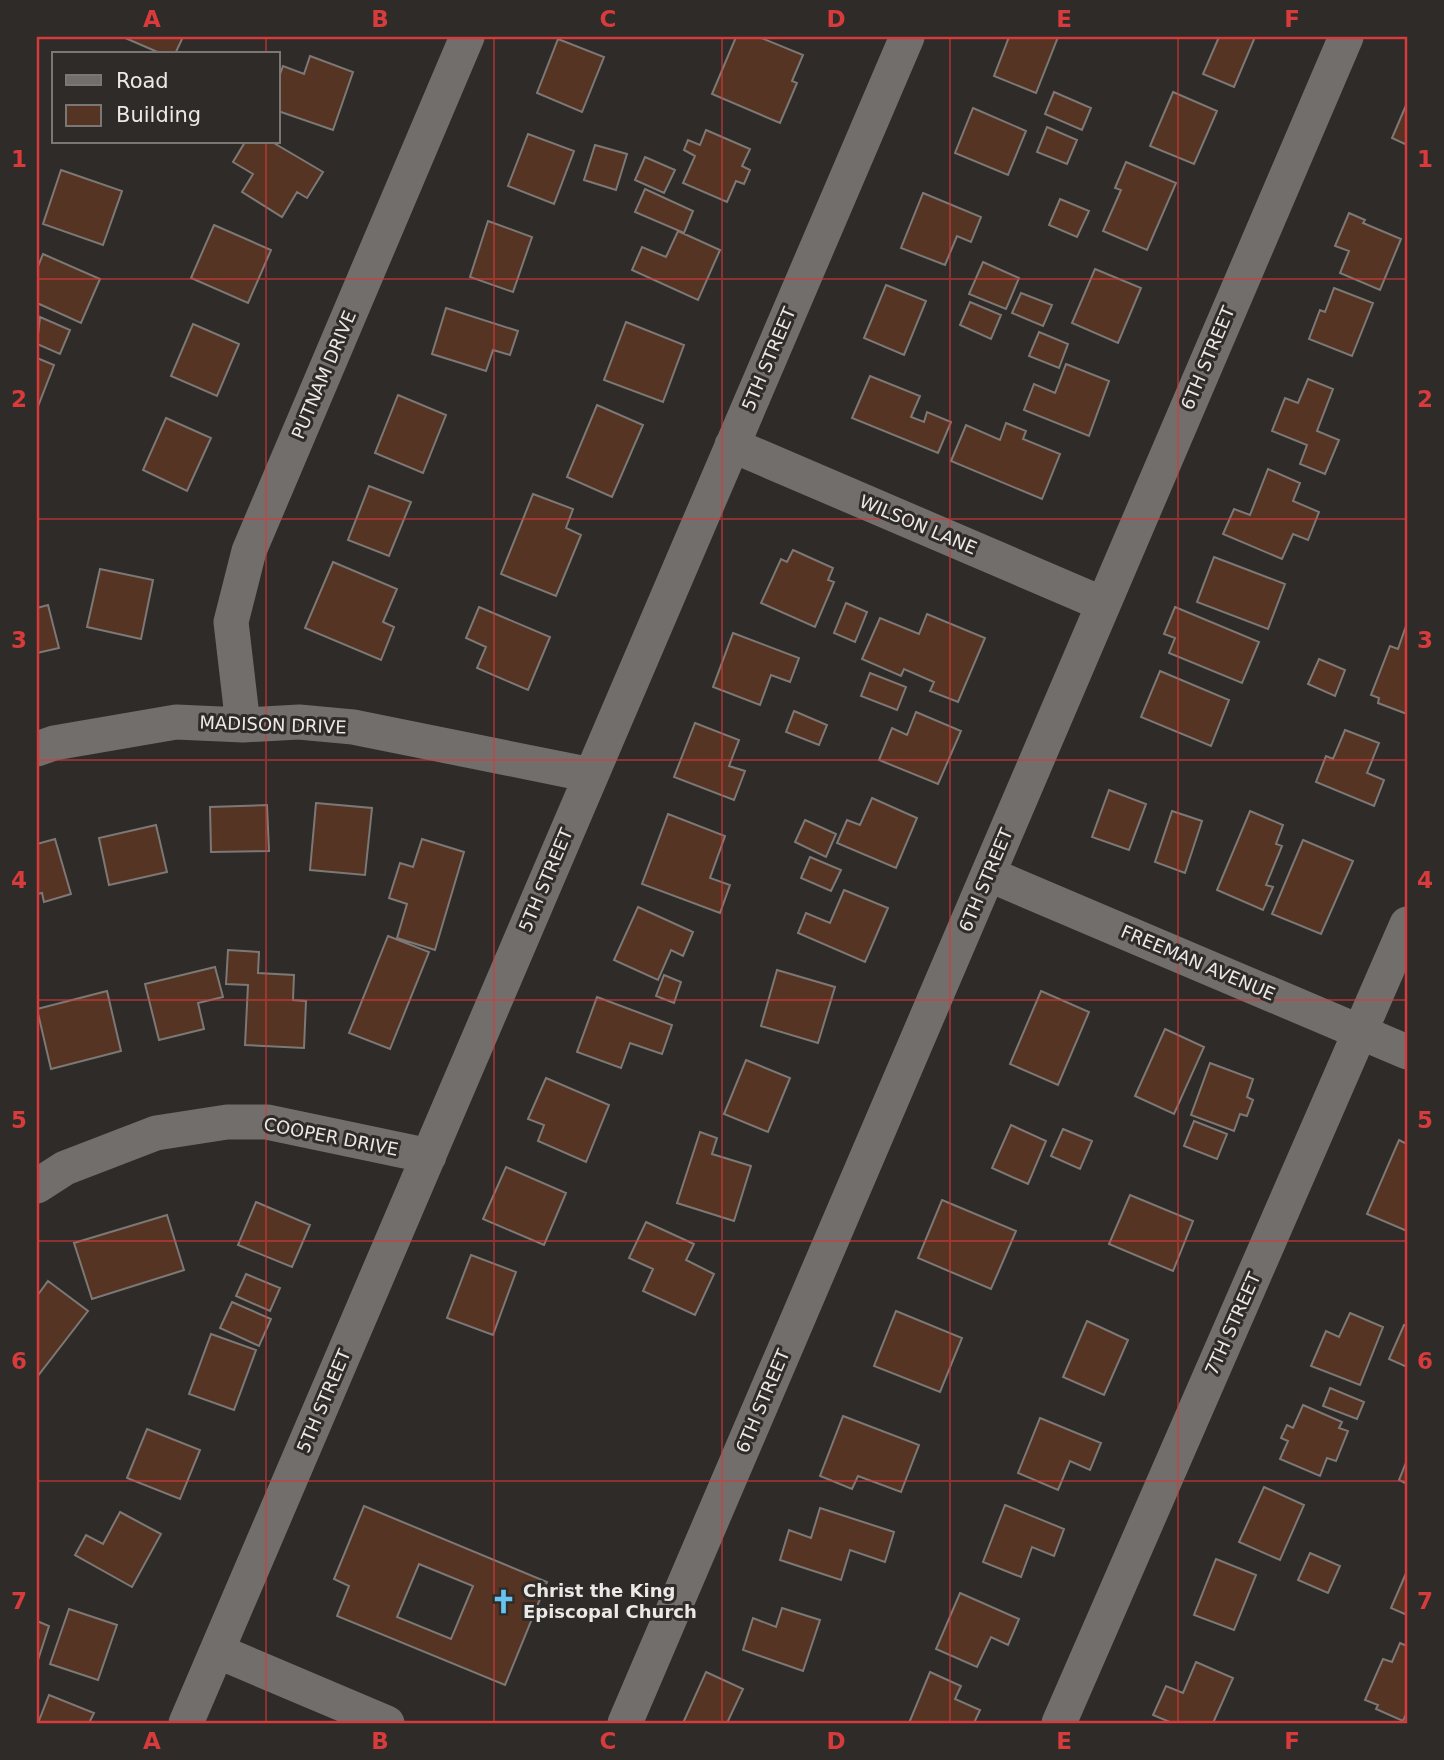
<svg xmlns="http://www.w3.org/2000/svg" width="1444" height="1760" font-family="'DejaVu Sans',sans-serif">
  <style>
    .building { fill: #553423; stroke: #7c7876; stroke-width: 2; fill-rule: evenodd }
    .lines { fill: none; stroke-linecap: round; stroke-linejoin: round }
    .street { stroke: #726e6c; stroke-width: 35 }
    .grid { fill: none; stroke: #d83b3b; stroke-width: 2; stroke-opacity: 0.55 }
    .labels { text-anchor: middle; stroke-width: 6; stroke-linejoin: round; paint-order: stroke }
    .street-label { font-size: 18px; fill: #ebe9e8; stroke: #2e2b29 }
    .poi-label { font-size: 18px; font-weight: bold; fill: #ebe9e8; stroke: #2e2b29; text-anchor: start }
    .neatline { fill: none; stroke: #d83b3b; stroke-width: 2.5 }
    .grid-label { font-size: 23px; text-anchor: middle; font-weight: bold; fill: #d83b3b }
  </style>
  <rect width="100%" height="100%" fill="#2e2b29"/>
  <path class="building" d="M123,37H183L175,54H162Z
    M736,37H759L803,55L792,81L797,83L780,123L712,94Z
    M1009,37H1058L1036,93L994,76Z
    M1219,37H1255L1234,87L1203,74Z
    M558,39L604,57L582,112L537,93Z
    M310,56L353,72L333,130L278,111V80L283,66L304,74Z
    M1054,92L1091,108L1082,130L1045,114Z
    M1173,92L1217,111L1194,164L1150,146Z
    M1407,103V145L1392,138Z
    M973,108L1026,131L1008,175L955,153Z
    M1047,127L1077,140L1067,164L1037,152Z
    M706,130L750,149L742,166L750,170L744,184L736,181L727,202L683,183L695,156L684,150L688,140L700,145Z
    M528,134L574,151L554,204L508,186Z
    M245,142H272L323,172L307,198L297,192L282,217L242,192L253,174L233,162Z
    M595,145L627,154L616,190L584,180Z
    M645,157L675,170L664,193L635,180Z
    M1126,162L1176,183L1147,250L1103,231L1121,190L1115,188Z
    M61,170L122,191L103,245L43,224Z
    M645,189L693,211L684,233L635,212Z
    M923,193L981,217L971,242L957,236L945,265L901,248Z
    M1060,199L1089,211L1077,237L1049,225Z
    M1349,213L1365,220L1363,223L1401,239L1380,290L1340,273L1349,251L1335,246Z
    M488,221L532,237L513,292L470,277Z
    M214,225L271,250L248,303L191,278Z
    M678,231L720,250L698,300L632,270L642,247L666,257Z
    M43,254L100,279L81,323L37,303V269Z
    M983,262L1019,278L1006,309L969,294Z
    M1095,269L1141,288L1118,343L1072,323Z
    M886,285L926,301L904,355L864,338Z
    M1334,288L1373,303L1352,356L1309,339L1320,310L1325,312Z
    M1021,293L1052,305L1043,326L1012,313Z
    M970,302L1001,315L991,339L960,325Z
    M446,308L518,331L510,355L493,350L486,371L432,354Z
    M40,317L70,330L60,354L37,344Z
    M626,322L684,345L663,402L604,380Z
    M193,324L239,344L217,396L171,376Z
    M1039,332L1068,344L1059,368L1029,356Z
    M37,358L54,365L37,409Z
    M1066,364L1109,381L1089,436L1024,410L1034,384L1055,393Z
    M870,376L920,396L911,417L924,422L927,412L951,422L938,453L852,418Z
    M1308,379L1333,389L1317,431L1339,440L1325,474L1300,464L1307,445L1272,431L1285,398L1298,403Z
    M398,395L446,415L423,473L375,453Z
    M597,405L643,425L612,497L567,477Z
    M166,418L211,438L187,491L143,470Z
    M1006,423L1026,431L1023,439L1060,454L1042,499L951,461L966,425L1000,440Z
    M1268,469L1300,483L1293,501L1319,512L1308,540L1293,534L1282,559L1223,534L1234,509L1250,515Z
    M369,486L411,502L389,556L348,540Z
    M533,494L573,509L566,528L581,535L556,596L501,574Z
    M793,550L833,568L828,580L834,582L815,627L761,603L781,559L787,562Z
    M1214,557L1285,584L1268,629L1197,602Z
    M333,562L397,589L383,622L394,627L381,660L305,628Z
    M100,569L153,580L141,639L87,627Z
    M846,603L867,612L855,642L834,633Z
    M48,605L59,648L37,653V608Z
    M479,607L550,637L528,690L477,668L486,647L466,638Z
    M1175,607L1259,642L1242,683L1169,653L1175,638L1164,634Z
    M927,614L985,638L958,702L930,691L934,682L904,669L901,676L862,659L880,618L919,634Z
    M1406,626H1407V714L1378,703L1379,698L1371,695L1390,646L1398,649Z
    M733,633L799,658L790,682L771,675L760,705L713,687Z
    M1319,659L1345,670L1335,696L1308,684Z
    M1160,671L1229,700L1211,746L1141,717Z
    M870,673L906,687L897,710L861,696Z
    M794,711L827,725L819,745L786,732Z
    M916,712L961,731L938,784L879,760L892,728L907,735Z
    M695,723L739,740L729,766L745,771L734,800L674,777Z
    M1345,730L1379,743L1367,773L1384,780L1374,806L1316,782L1326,756L1333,759Z
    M1109,790L1146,804L1129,850L1092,837Z
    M872,798L917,818L896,868L837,843L847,820L860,825Z
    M316,803L372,808L365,875L310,870Z
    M267,805L269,851L211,852L210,807Z
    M1172,811L1202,821L1185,873L1155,862Z
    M1250,811L1283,825L1276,844L1282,846L1266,885L1273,887L1263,910L1217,890Z
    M668,814L725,836L710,878L730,885L720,913L642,884Z
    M805,820L836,834L826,857L795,842Z
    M156,825L167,872L109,885L99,838Z
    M55,839L71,894L44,902L42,893L37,894V844Z
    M422,839L464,852L435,950L397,938L407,904L389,898L400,863L413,867Z
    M1303,840L1353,861L1321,934L1272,914Z
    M810,857L841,870L831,891L801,878Z
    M844,890L888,908L865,962L798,933L806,913L830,923Z
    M638,907L693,932L683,956L671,950L658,980L614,960Z
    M388,936L429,952L390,1049L349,1033Z
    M228,950L259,952L258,973L294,975L293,1000L306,1001L304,1048L245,1045L248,985L226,984Z
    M215,967L223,997L198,1003L204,1029L159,1040L145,984Z
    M777,970L835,987L818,1043L761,1026Z
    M664,975L681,982L674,1003L656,996Z
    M107,991L121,1051L51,1069L37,1009Z
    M1041,991L1089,1012L1058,1085L1010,1064Z
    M597,997L672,1025L662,1054L630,1043L621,1068L577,1052Z
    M1165,1029L1204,1047L1174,1114L1135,1096Z
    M746,1060L790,1078L768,1132L724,1114Z
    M1210,1063L1253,1079L1247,1097L1253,1100L1247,1116L1240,1114L1234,1131L1191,1115Z
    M546,1078L609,1105L586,1162L538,1141L544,1125L528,1119Z
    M1194,1121L1227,1134L1217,1159L1184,1146Z
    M1011,1125L1046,1141L1028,1184L992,1168Z
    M1063,1129L1092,1141L1080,1169L1051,1156Z
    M700,1132L717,1138L712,1154L751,1166L734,1221L677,1203Z
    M1399,1140L1407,1144V1231L1367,1214Z
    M506,1167L566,1193L544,1245L483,1219Z
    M1130,1195L1193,1221L1173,1271L1109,1244Z
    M942,1200L1016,1231L991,1289L918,1258Z
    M256,1202L310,1225L292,1267L238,1245Z
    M167,1215L184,1270L92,1299L74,1243Z
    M646,1222L694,1244L686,1260L714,1274L695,1315L643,1291L653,1269L629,1258Z
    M471,1255L516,1272L493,1335L447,1318Z
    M246,1274L280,1288L270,1311L236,1296Z
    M48,1281L88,1311L37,1377V1296Z
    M232,1302L271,1319L259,1346L220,1328Z
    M896,1311L962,1338L940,1392L874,1366Z
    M1350,1313L1383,1327L1360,1385L1311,1366L1326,1331L1339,1337Z
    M1087,1321L1128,1340L1104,1395L1063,1377Z
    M1404,1325L1407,1326V1367L1389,1359Z
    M211,1334L256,1350L234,1410L189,1394Z
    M1330,1388L1364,1402L1357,1419L1323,1406Z
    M1303,1405L1342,1422L1339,1428L1348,1431L1336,1461L1327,1458L1320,1476L1280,1459L1288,1441L1281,1438L1287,1425L1293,1428Z
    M843,1416L919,1445L901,1492L858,1476L852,1489L820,1476Z
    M1040,1418L1101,1443L1090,1470L1070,1461L1058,1490L1018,1473Z
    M147,1429L200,1450L180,1499L127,1478Z
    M1407,1460V1484L1399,1480Z
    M1264,1487L1304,1505L1280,1560L1239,1542Z
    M1005,1505L1064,1529L1054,1556L1032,1547L1021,1577L983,1562Z
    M364,1506L547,1582L505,1685L337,1616L349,1586L334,1579ZM419,1564L473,1586L451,1639L397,1617Z
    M820,1508L894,1532L885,1562L850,1550L841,1580L780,1560L789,1530L811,1538Z
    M120,1512L161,1534L132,1587L75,1555L86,1535L103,1544Z
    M1310,1553L1340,1566L1328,1593L1298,1580Z
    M1216,1559L1256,1575L1234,1630L1194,1615Z
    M1407,1571V1615L1391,1608Z
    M960,1593L1019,1619L1008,1645L991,1637L977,1667L936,1649Z
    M782,1608L820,1620L803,1671L743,1650L753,1618L776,1627Z
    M69,1609L117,1625L98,1680L50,1664Z
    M37,1621L49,1626L37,1663Z
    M1400,1643L1407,1646V1712L1403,1721L1376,1709L1378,1705L1365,1700L1383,1659L1392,1662Z
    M1196,1662L1233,1678L1213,1723H1172L1153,1715L1166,1686L1183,1693Z
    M706,1672L743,1689L727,1723H683Z
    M930,1672L961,1686L955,1699L980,1710L974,1723H909Z
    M49,1695L94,1713L89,1723H38Z"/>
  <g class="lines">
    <path class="street" d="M732,445L1103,604
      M243,725L231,622L249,551L467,37
      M37,749L54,743L176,722L243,725L299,722L353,727L591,775
      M988,874L1407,1052
      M37,1186L65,1168L156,1133L227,1122H267L429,1156
      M217,1651L387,1723
      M186,1723L907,37
      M625,1723L1346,37
      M1059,1723L1407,924"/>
  </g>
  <path class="grid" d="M266,37V54M494,37V1723M722,37V1723M950,37V1723M1178,37V1723M266,142V1723M37,279H1407M37,519H1407M37,760H1407M37,1000H1407M37,1241H1407M37,1481H1407"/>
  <defs>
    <symbol id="church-bare" viewBox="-9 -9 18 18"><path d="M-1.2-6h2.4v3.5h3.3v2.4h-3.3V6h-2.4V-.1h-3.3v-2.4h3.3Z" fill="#67c4f0" stroke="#2e2b29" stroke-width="2.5" paint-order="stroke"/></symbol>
  </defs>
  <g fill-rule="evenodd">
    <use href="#church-bare" x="486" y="1584" width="35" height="35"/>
  </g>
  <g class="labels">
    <g class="street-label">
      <text transform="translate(1208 358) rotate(-67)" y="6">6TH STREET</text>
      <text transform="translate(769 359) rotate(-67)" y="6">5TH STREET</text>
      <text transform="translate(324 375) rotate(-67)" y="6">PUTNAM DRIVE</text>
      <text transform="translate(918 525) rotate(23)" y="6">WILSON LANE</text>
      <text transform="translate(273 725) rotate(2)" y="6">MADISON DRIVE</text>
      <text transform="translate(546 880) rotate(-67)" y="6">5TH STREET</text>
      <text transform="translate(986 880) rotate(-67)" y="6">6TH STREET</text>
      <text transform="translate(1198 963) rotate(23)" y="6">FREEMAN AVENUE</text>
      <text transform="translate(331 1137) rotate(11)" y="6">COOPER DRIVE</text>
      <text transform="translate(1233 1324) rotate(-66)" y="6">7TH STREET</text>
      <text transform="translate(324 1401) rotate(-67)" y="6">5TH STREET</text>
      <text transform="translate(763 1401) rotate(-67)" y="6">6TH STREET</text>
    </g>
    <g class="poi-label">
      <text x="523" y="1597">Christ the King<tspan x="523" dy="21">Episcopal Church</tspan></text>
    </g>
  </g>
  <rect width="1444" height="1760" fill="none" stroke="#2e2b29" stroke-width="77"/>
  <rect x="52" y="52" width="228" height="91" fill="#2e2b29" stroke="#7a7775" stroke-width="2"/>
  <rect x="66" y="75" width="35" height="10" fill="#726e6c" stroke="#7a7775" stroke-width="2"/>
  <text x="116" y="88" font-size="21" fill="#ebe9e8">Road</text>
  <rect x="66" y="105" width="35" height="21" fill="#553423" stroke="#7a7775" stroke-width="2"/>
  <text x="116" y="122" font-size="21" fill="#ebe9e8">Building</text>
  <rect x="38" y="38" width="1368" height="1684" class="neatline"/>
  <g class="grid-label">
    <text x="152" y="27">A</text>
    <text x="380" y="27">B</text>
    <text x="608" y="27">C</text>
    <text x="836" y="27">D</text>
    <text x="1064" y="27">E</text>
    <text x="1292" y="27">F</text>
    <text x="19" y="167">1</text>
    <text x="1425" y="167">1</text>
    <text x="19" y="407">2</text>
    <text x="1425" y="407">2</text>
    <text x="19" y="648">3</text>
    <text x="1425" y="648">3</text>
    <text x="19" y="888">4</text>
    <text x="1425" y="888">4</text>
    <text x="19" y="1128">5</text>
    <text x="1425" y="1128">5</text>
    <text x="19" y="1369">6</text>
    <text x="1425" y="1369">6</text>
    <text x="19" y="1609">7</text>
    <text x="1425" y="1609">7</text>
    <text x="152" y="1749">A</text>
    <text x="380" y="1749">B</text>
    <text x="608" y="1749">C</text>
    <text x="836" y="1749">D</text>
    <text x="1064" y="1749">E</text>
    <text x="1292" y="1749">F</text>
  </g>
</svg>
